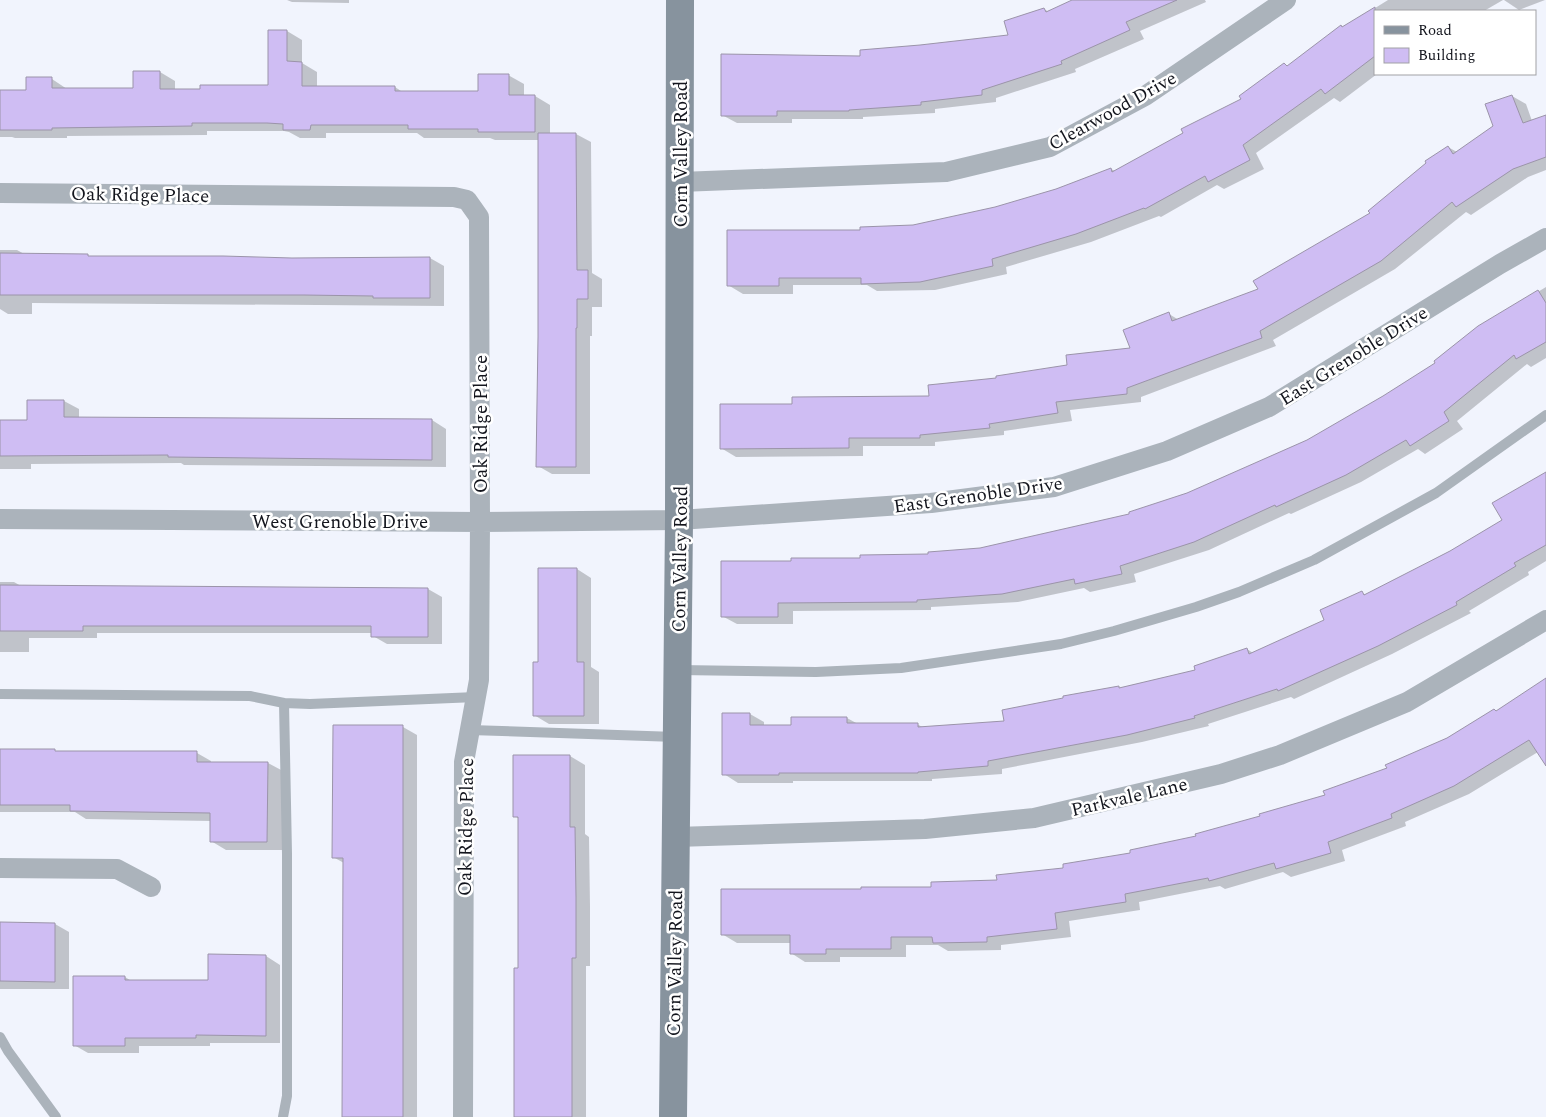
<svg xmlns="http://www.w3.org/2000/svg" width="1546" height="1117" font-family="Spectral,serif">
  <style>
    .shadow { fill: #0003 }
    .building { fill: #cfbdf3; stroke: #9b94a9 }
    .lines { fill: none; stroke-linecap: round; stroke-linejoin: round }
    .service { stroke: #abb3bb; stroke-width: 10 }
    .minor { stroke: #abb3bb; stroke-width: 20 }
    .secondary { stroke: #87939e; stroke-width: 28 }
    .labels { text-anchor: middle; stroke-width: 5; stroke-linejoin: round; paint-order: stroke }
    .street-label { font-size: 19px; fill: #13151d; stroke: #fff }
  </style>
  <rect width="100%" height="100%" fill="#f1f4fd"/>
  <path class="shadow" d="M287,0H349V3L292,2Z
    M1075,0H1205L1206,2L1140,31L1144,39L1075,69L1076,72L996,98V102L935,109V113L863,117V119H792V123H737L722,115L862,58L920,47L1010,36L1044,9L1049,12Z
    M1388,0H1503L1484,11H1375V74H1377L1340,102L1334,98L1256,153L1264,169L1224,189L1217,185L1161,217L1159,216L1091,242L1006,267L1007,274L935,290L877,291L867,285H793V294H743L728,285L861,231L913,226L996,208L1057,190L1111,169L1115,171L1243,100L1341,26L1343,28Z
    M1504,0H1545L1519,10Z
    M287,31L302,40V63L317,72V87H395L404,93H479L508,75L524,84V96H535L550,105V134H576L591,142L592,273L602,279V307H592V336H590V474H552L538,466L540,140H495L490,138H424L417,133H326V138H300L289,132L284,131H207V135L67,136V138H15L12,137H0V91H28L52,79L67,89H135L160,72L175,81V90L269,86Z
    M1512,96L1526,104L1532,121L1546,116V170L1528,177L1471,215L1466,212L1395,269L1273,340L1276,346L1141,397V402L1070,410L1072,421L1004,431V435L935,442V446H863V456L736,457L721,448L794,405L931,397L998,379L1068,366L1132,349L1169,314L1179,320L1260,289L1372,214L1448,147L1457,152L1494,126Z
    M0,250H17L26,255H87L91,257L292,259L430,258L444,266V306L32,303V314H8L0,309Z
    M1546,287V358L1531,367L1527,364L1457,421L1463,429L1425,454L1418,449L1361,482L1291,514L1289,513L1209,550L1134,574L1136,582L1090,592L1084,588L1018,602L931,607V610L793,611V624H737L722,616L793,562L930,555L981,549L1131,515L1187,494L1308,442L1384,397L1437,363L1479,327Z
    M64,401L79,409V419L432,420L446,429V467L184,465L181,463L31,464V469H0V421H28Z
    M1546,473V561L1528,572L1529,575L1469,611L1471,613L1392,654L1294,699L1291,697L1208,724L1209,726L1142,742L1002,769V774L932,779V781H793V783H738L724,774L750,714L764,722V726H793L847,718L858,724H917L924,728L1005,722L1118,687L1120,688L1197,670L1247,649L1253,653L1326,621L1362,593L1366,595L1451,552L1504,520Z
    M577,569L591,578V667L599,672V724H549L534,715L539,663Z
    M0,582H14L21,586L428,589L442,597V644H387L373,636V633H97V638H29V652H0Z
    M1546,680V757L1538,752L1469,794L1405,822L1406,826L1342,850L1345,861L1291,877L1283,872L1225,889L1220,886L1139,902L1140,910L1069,921L1071,937L1001,945V950L948,951L938,945H906V957H840V962H805L791,953V943H737L722,934L863,890L932,888L998,882L1065,869L1197,837L1327,796L1388,769L1497,712Z
    M403,727L417,735V1117H344V863L333,857Z
    M0,751H55L58,753H197L211,761V763H268L283,771L282,850H226L211,841V821L86,819L75,812H0Z
    M515,756H570L585,765V834L589,837L590,906V966H586V1117H516L519,970V819L515,816Z
    M0,924H55L69,932V989H0V1010Z
    M266,956L280,965V1043H210V1046H139V1053H88L74,1045L125,977L133,982H209Z"/>
  <path class="building" d="M1072,0H1177L1126,22L1130,30L1061,61L1062,64L982,90V95L921,102V105L849,110V111H777V116H721V54L860,56V50L920,45L1008,35L1004,21L1044,8L1046,12Z
    M1375,7V56L1325,94L1321,89L1243,145L1250,160L1208,182L1205,176L1145,209L1144,208L1076,234L992,259L993,266L920,282L861,284V278H779V286H727V230H860V227L913,225L995,207L1056,189L1111,168L1112,172L1183,133L1181,129L1241,99L1239,96L1284,63L1287,66L1341,25L1342,27Z
    M268,30H287V61L302,62V86H395V91H478V74H509V95H535V132H478V129H408V125H311L310,130H283V124L267,123H192V126L52,128V130H0V90H26V77H52V88H133V71H160V89H200V85H268Z
    M1512,95L1523,123L1546,115V157L1513,169L1456,207L1452,202L1381,261L1260,331L1262,338L1127,388V394L1056,402L1058,413L989,424L990,428L920,435V438H849V448L720,449V404H792V397L929,396L928,385L996,378V376L1067,365L1066,355L1130,348L1123,330L1169,312L1172,321L1258,289L1253,281L1370,213L1368,211L1426,163L1425,161L1448,146L1453,154L1493,126L1485,104Z
    M538,133H576L577,270H588V299H577V328H576V467H536L538,337Z
    M0,253L88,254V256H223L292,258L430,257V298H373V296L304,295H0Z
    M1538,290L1546,303V342L1516,359L1514,355L1444,412L1449,421L1410,446L1406,440L1346,475L1276,507L1275,505L1194,542L1120,566L1122,574L1075,584L1074,579L1002,594L917,600V602L778,603V617H721V561H791V558H860V555L928,554V552L980,548L1129,514V512L1187,493L1307,440L1383,396L1435,363L1434,361L1478,326Z
    M27,400H64V417L432,419V460L168,457V455L0,456V420H27Z
    M1546,472V545L1514,563L1516,566L1456,602L1457,605L1378,646L1278,691L1277,689L1194,716L1195,718L1127,735L988,761V766L918,772V773H779V775H722V713H750V725H791V717H847V723H918V727L1004,721L1002,710L1063,698V696L1119,686V688L1195,670L1194,666L1247,648L1249,654L1324,620L1320,610L1362,591L1364,595L1450,551L1502,520L1492,503Z
    M538,568H577V662H584V716H533V662H538Z
    M0,585L428,588V637H371V626H83V631H0Z
    M1546,678V766L1529,740L1454,786L1391,814L1392,818L1328,842L1331,853L1276,869L1274,863L1209,881L1208,878L1125,894L1126,902L1055,913L1057,929L987,937V942L933,943L932,937H891V949H826V954H790V935H721V889H861V887H931V882L997,880L996,875L1063,868V864L1130,853V850L1196,836L1195,834L1260,816L1259,814L1325,795L1323,791L1387,768L1385,765L1447,738L1494,709L1496,711Z
    M333,725H403V1117H342L343,858H332Z
    M0,749H55V751H197V762H268L267,842H210V813L70,811V805H0Z
    M513,755H570V827H575L576,897V958H572V1117H514V968H518V817H513Z
    M0,922L55,923V982L0,981Z
    M208,954L266,955V1036L196,1035V1038H125V1046H73V976H125V980H208Z"/>
  <g class="lines">
    <path class="service" d="M679,670L816,672L901,668L1061,644L1114,631L1196,607L1239,592L1314,560L1436,493L1546,415
      M0,694L250,696L284,703
      M470,730L676,737
      M0,1037L8,1051L56,1117
      M283,1117L287,1096V854L284,703L310,704L476,697"/>
    <path class="minor" d="M680,182L946,172L1050,147L1145,96L1286,0
      M0,193L454,197L467,200L479,217L480,522L479,680L464,762L463,1117
      M0,519L480,522L679,520L931,503L1054,487L1167,451L1269,407L1500,264L1546,238
      M676,837L925,829L1034,818L1221,774L1280,755L1407,702L1546,620
      M0,868L117,869L151,887"/>
    <path class="secondary" d="M673,1117L679,520L680,0"/>
  </g>
  <g class="labels">
    <g class="street-label">
      <text transform="translate(1112 110) rotate(-29)" y="7">Clearwood Drive</text>
      <text transform="translate(680 154) rotate(-90)" y="7">Corn Valley Road</text>
      <text transform="translate(140 194) rotate(1)" y="7">Oak Ridge Place</text>
      <text transform="translate(1353 355) rotate(-32)" y="7">East Grenoble Drive</text>
      <text transform="translate(480 424) rotate(-90)" y="7">Oak Ridge Place</text>
      <text transform="translate(978 494) rotate(-8)" y="7">East Grenoble Drive</text>
      <text x="340" y="528">West Grenoble Drive</text>
      <text transform="translate(679 559) rotate(-89)" y="7">Corn Valley Road</text>
      <text transform="translate(1129 796) rotate(-13)" y="7">Parkvale Lane</text>
      <text transform="translate(465 827) rotate(-89)" y="7">Oak Ridge Place</text>
      <text transform="translate(674 963) rotate(-89)" y="7">Corn Valley Road</text>
    </g>
  </g>
  <rect x="1374" y="10" width="162" height="65" fill="#ffffff" stroke="#a1a1a5"/>
  <rect x="1384" y="26" width="25" height="8" fill="#87939e" stroke="#a1a1a5"/>
  <text x="1418" y="35" font-size="15" fill="#13151d">Road</text>
  <rect x="1384" y="48" width="25" height="15" fill="#cfbdf3" stroke="#a1a1a5"/>
  <text x="1418" y="60" font-size="15" fill="#13151d">Building</text>
</svg>
